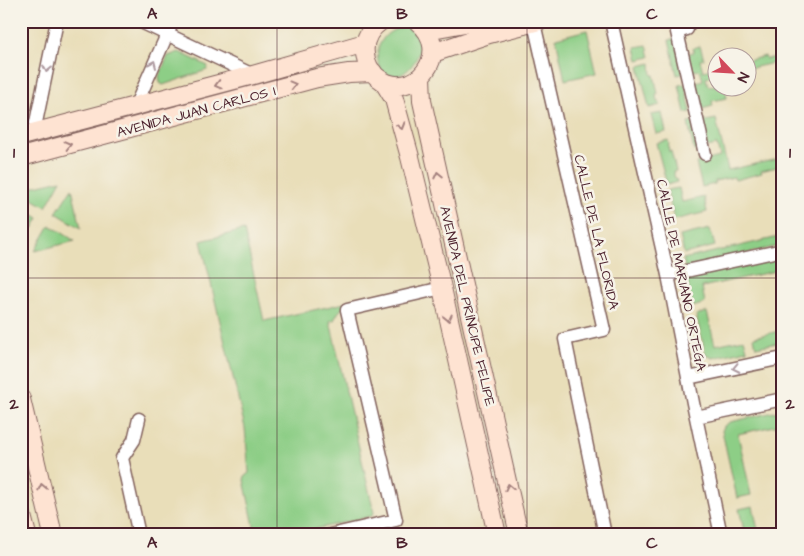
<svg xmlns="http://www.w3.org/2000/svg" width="804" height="556" font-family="'Architects Daughter',sans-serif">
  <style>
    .green { fill: #8dce86; stroke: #6c7658 }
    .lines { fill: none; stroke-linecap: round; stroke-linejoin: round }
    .street-casing { stroke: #82625d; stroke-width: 15 }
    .secondary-casing { stroke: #82625d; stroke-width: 20 }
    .street { stroke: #fff; stroke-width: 12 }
    .secondary { stroke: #fee3d2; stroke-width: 18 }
    .oneway { stroke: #ae9aa0 }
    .oneway2 { stroke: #a4817e }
    .grid { fill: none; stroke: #4a1f2b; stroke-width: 1; stroke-opacity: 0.55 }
    .labels { text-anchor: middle; stroke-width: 5; stroke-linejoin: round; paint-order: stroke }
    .street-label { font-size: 14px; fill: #4a1f2b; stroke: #f7f3e8 }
    .neatline { fill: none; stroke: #4a1f2b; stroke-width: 2 }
    .grid-label { font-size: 16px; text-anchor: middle; font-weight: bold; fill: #4a1f2b }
  </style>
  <rect width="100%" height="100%" fill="#f7f3e8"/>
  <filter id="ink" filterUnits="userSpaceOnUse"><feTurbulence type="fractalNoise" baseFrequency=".02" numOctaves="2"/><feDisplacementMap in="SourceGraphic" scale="10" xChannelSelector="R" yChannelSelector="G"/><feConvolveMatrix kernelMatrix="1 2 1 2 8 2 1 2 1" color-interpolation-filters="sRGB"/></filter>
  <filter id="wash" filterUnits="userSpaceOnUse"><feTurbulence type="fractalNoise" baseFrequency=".0096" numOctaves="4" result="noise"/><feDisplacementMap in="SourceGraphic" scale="20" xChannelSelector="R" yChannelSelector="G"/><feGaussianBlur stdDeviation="1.12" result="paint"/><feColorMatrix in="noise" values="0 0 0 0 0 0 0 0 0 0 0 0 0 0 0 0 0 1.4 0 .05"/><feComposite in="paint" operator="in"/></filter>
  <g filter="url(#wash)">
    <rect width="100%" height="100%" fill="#e9deb9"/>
    <path class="green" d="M403,27C406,27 409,27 411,28C434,36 411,83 389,75C376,71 375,52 381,42C386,33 394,29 403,27Z
      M587,30L597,73L565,80L556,38Z
      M675,39L683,74L677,75L669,40Z
      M647,45L650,57L638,60L635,47Z
      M700,46L704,59L700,60L703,71L716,68V75L706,78L708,86L716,85V88H725L727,98L712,101L713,106L698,110L692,83L703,80L700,70L689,72L685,55L694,52L693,48Z
      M179,52L208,66L207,70L163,85L160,83L159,76L168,56Z
      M765,56L766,59L783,56V61L747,69V61Z
      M651,63L652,75H654L658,94L656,95L657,102H659L660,105L649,108L639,66Z
      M685,84L691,112L685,113L679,85Z
      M662,113L666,132L656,134L651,115Z
      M716,119L728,170L783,158V169H782L781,166L761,171L762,173L735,180L734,177L715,181V184L702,187L696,163L720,157L717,145L707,147L701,122Z
      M693,122L700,151H694L688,123Z
      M668,140L669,145L668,146L669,152L671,151L676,171L673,172L675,178H676L677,182L667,185L656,143Z
      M61,180L46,207L26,195L28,194L27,188Z
      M72,188L81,228L56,213Z
      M679,188L682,202L704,197L707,212L674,220L667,190Z
      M21,207L39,218L25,242L21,225Z
      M50,225L75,241L35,251Z
      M710,229L715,246L684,254L680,236Z
      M244,230L264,321L345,303V305L338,313L334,320L330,321L374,513L372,516L290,535H256L244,480L245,476L249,473L245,428L201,241Z
      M783,236V245L685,268L683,259Z
      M783,254V266L779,267L780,270L702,287L705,303L693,307L686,276Z
      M707,312L715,345L744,339L747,350L713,358L706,355L696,315Z
      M783,330V342L756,347L754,337Z
      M783,410V424L738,434L751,495L737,498L722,431L724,426L730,422Z
      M753,506L759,535H745L739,509Z"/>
  </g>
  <g filter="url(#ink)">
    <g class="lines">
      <defs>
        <path id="street" d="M139,21L253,75
          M611,21L668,275L693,403L721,535
          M685,21L687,29L677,32L705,154
          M534,23L604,330L565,339L605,535
          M135,107L173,21
          M34,132L57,21
          M668,275L783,250
          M688,378L783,358
          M696,417L783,399
          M139,419L134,440L122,458L139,535
          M330,535L396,520L347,310L442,288"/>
        <path id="secondary" d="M381,21C370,29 363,40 365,54C366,63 370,71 377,77C413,106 456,51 417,21
          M427,30L476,21
          M433,53L489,34L539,21
          M421,76L422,101L519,535
          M383,81L394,99L410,157L442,288L497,535
          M21,136L253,75L365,43
          M21,157L317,78L349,73L373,72
          M21,399L53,535
          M21,512L27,535"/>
      </defs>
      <use href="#street" class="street-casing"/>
      <use href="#secondary" class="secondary-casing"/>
      <use href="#street" class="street"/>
      <use href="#secondary" class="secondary"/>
    </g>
    <defs><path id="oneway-chevron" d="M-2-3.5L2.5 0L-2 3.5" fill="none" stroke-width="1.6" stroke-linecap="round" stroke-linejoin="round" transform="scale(1.25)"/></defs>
    <g class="oneway">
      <use href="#oneway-chevron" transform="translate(153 64) rotate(-66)"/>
      <use href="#oneway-chevron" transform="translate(47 69) rotate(102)"/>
      <use href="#oneway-chevron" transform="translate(736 368) rotate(168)"/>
    </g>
    <g class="oneway2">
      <use href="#oneway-chevron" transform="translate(218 85) rotate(165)"/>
      <use href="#oneway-chevron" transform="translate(293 85) rotate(-15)"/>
      <use href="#oneway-chevron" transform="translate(401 126) rotate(74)"/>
      <use href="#oneway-chevron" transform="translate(68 145) rotate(-14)"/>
      <use href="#oneway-chevron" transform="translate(438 175) rotate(-103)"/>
      <use href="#oneway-chevron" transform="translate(448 318) rotate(77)"/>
      <use href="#oneway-chevron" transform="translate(42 487) rotate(-103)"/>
      <use href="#oneway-chevron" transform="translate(509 487) rotate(-103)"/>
    </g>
  </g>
  <path class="grid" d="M277,21V535M527,21V535M21,278H783"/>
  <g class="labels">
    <g class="street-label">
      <text transform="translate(196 111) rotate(-15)" y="5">AVENIDA JUAN CARLOS I</text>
      <text transform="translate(597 232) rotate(77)" y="5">CALLE DE LA FLORIDA</text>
      <text transform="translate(682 275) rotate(78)" y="5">CALLE DE MARIANO ORTEGA</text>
      <text transform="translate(468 306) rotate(77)" y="5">AVENIDA DEL PRÍNCIPE FELIPE</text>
    </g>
  </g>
  <rect width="804" height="556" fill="none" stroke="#f7f3e8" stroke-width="55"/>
  <g transform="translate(732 72) rotate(115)"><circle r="24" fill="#f7f3e8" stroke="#b29e9c"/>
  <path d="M0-4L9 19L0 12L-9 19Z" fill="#d1495b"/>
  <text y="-8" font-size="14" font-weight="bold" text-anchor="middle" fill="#4a1f2b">N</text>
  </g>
  <rect x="28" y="28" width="748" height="500" class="neatline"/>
  <g class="grid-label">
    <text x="152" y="19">A</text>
    <text x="402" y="19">B</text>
    <text x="652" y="19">C</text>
    <text x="14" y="158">1</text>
    <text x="790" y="158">1</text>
    <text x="14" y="409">2</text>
    <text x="790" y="409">2</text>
    <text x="152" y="548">A</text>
    <text x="402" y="548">B</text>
    <text x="652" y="548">C</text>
  </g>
</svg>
